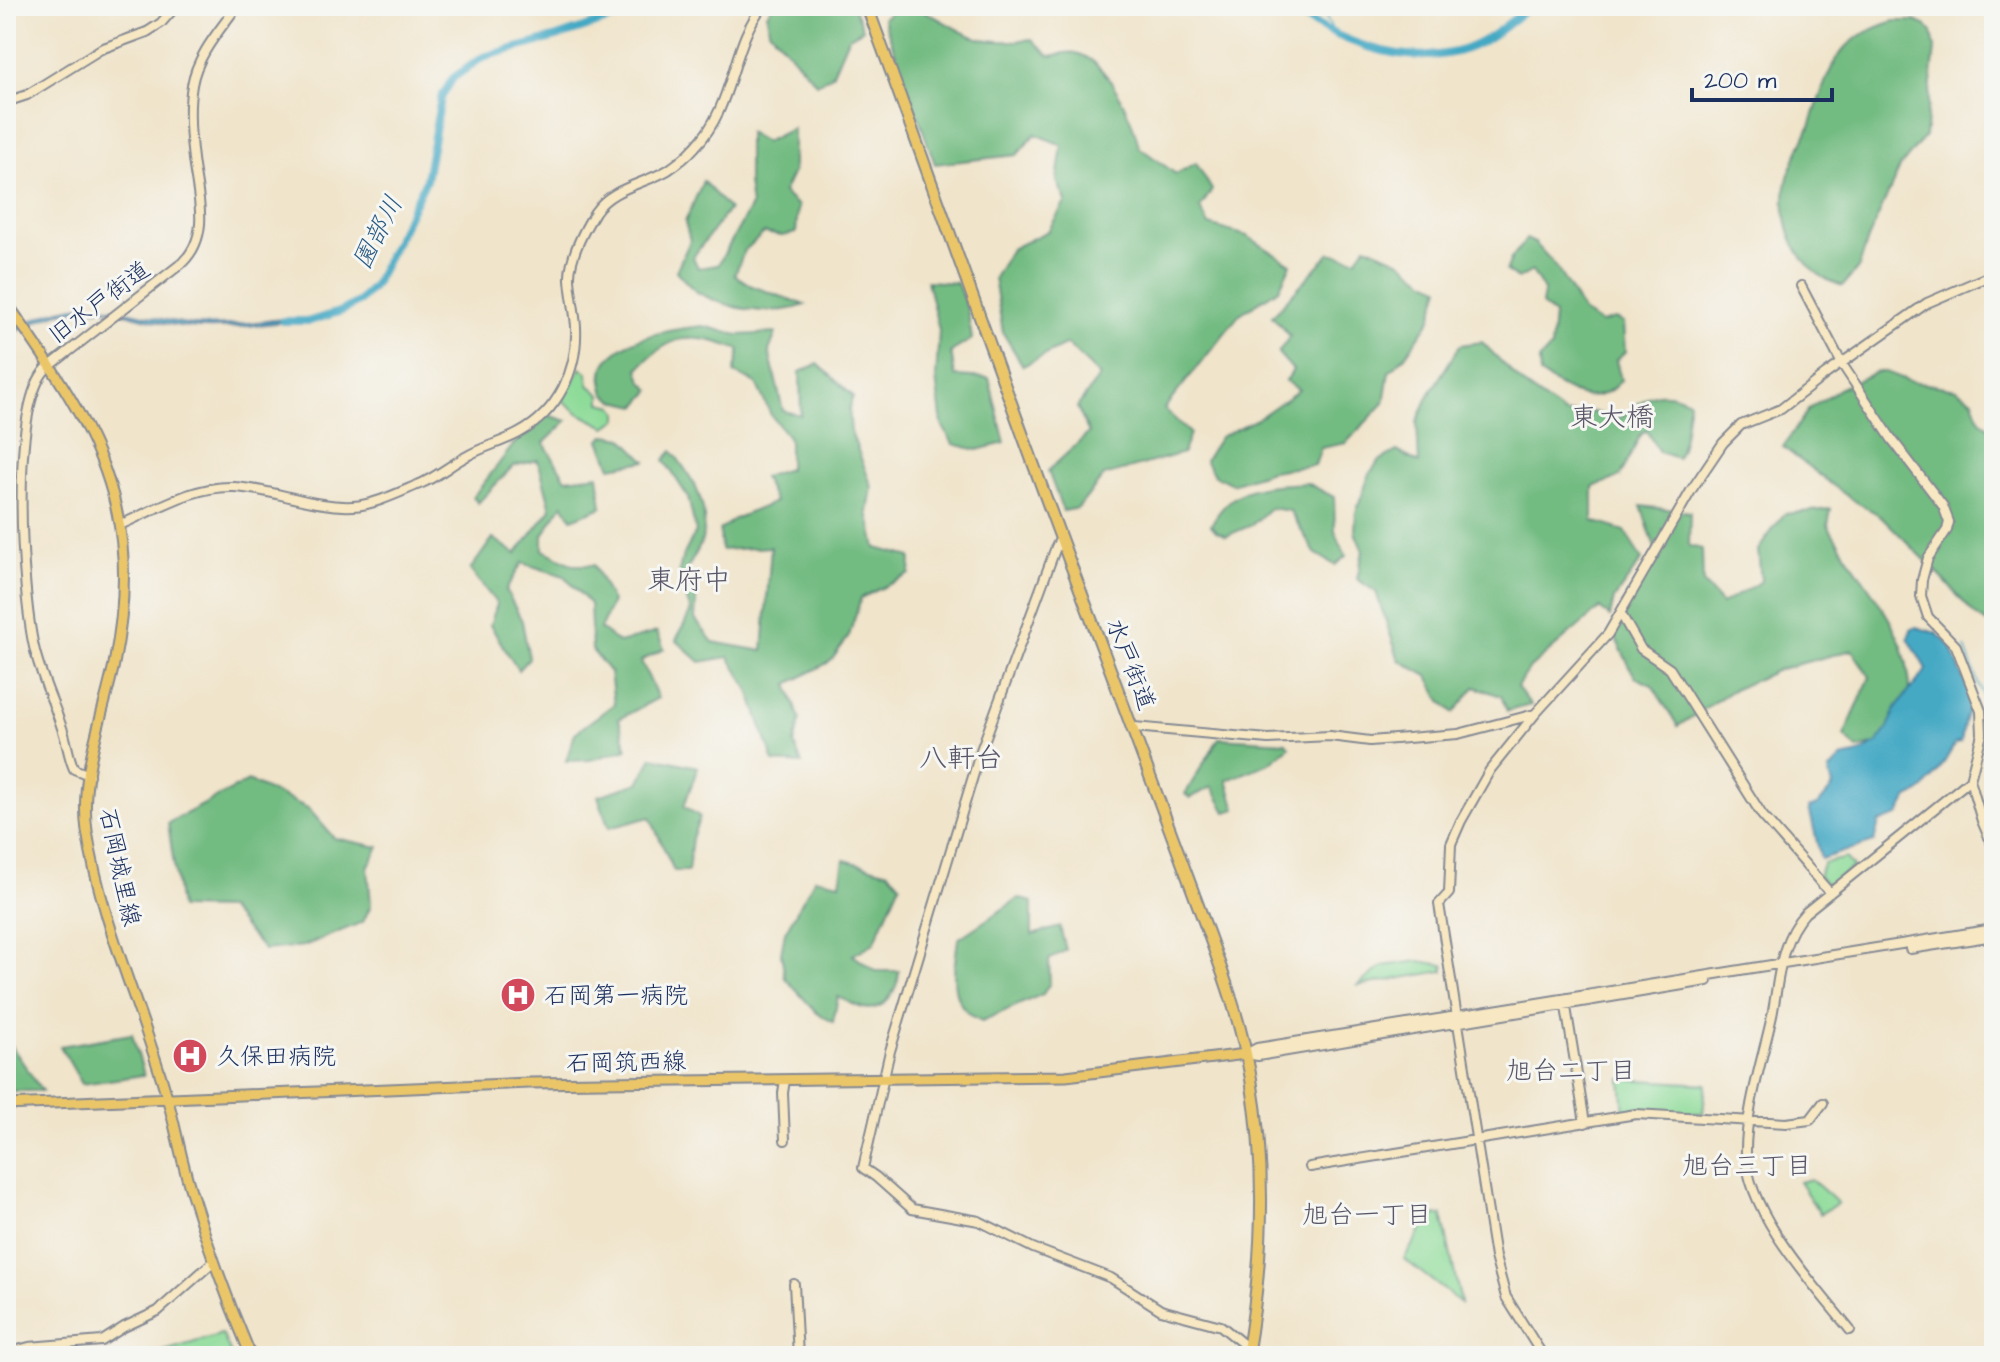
<svg xmlns="http://www.w3.org/2000/svg" width="2000" height="1362" font-family="'Architects Daughter','Klee One',sans-serif">
  <style>
    .green { fill: #8edb99; stroke: #54857c; stroke-width: 2 }
    .forest { fill: #72bb81; stroke: #467570; stroke-width: 2 }
    .water { fill: #45a9c4; stroke: #306c91; stroke-width: 2 }
    .lines { fill: none; stroke-linecap: round; stroke-linejoin: round }
    .stream { stroke: #45a9c4; stroke-width: 2 }
    .river { stroke: #45a9c4; stroke-width: 8 }
    .secondary-casing { stroke: #868a94; stroke-width: 12 }
    .primary-casing { stroke: #868a94; stroke-width: 13 }
    .highway-casing { stroke: #868a94; stroke-width: 14 }
    .secondary { stroke: #f7e8c3; stroke-width: 8 }
    .primary { stroke: #ebc669; stroke-width: 9 }
    .highway { stroke: #ebc669; stroke-width: 10 }
    .labels { text-anchor: middle; stroke-width: 6; stroke-linejoin: round; paint-order: stroke }
    .street-label { font-size: 24px; fill: #1b2f5e; stroke: #f6f6f2 }
    .poi-label { font-size: 24px; fill: #1b2f5e; stroke: #f6f6f2; text-anchor: start }
    .water-label { font-size: 26px; font-style: italic; fill: #2a5a82; stroke: #f6f6f2 }
    .neighbourhood-label { font-size: 26px; fill: #5b5769; stroke: #f6f6f2 }
    .quarter-label { font-size: 28px; fill: #5b5769; stroke: #f6f6f2 }
  </style>
  <rect width="100%" height="100%" fill="#f6f6f2"/>
  <filter id="ink" filterUnits="userSpaceOnUse"><feTurbulence type="fractalNoise" baseFrequency=".0125" numOctaves="2"/><feDisplacementMap in="SourceGraphic" scale="16" xChannelSelector="R" yChannelSelector="G"/><feConvolveMatrix kernelMatrix="1 2 1 2 8 2 1 2 1" color-interpolation-filters="sRGB"/></filter>
  <filter id="wash" filterUnits="userSpaceOnUse"><feTurbulence type="fractalNoise" baseFrequency=".006" numOctaves="4" result="noise"/><feDisplacementMap in="SourceGraphic" scale="32" xChannelSelector="R" yChannelSelector="G"/><feGaussianBlur stdDeviation="1.8" result="paint"/><feColorMatrix in="noise" values="0 0 0 0 0 0 0 0 0 0 0 0 0 0 0 0 0 1.4 0 .05"/><feComposite in="paint" operator="in"/></filter>
  <g filter="url(#wash)">
    <rect width="100%" height="100%" fill="#f0e4ca"/>
    <path class="green" d="M581,368L587,372L589,385L601,395V403L614,406L618,412V419L606,427L580,414L562,400Z
      M1846,858L1853,867L1829,886L1818,876L1824,863Z
      M1419,961L1444,965L1443,971L1357,986L1383,966Z
      M1621,1079L1706,1084L1703,1113L1624,1114Z
      M1811,1179L1838,1203L1820,1214L1799,1182Z
      M1442,1215L1461,1303L1404,1259L1430,1216Z
      M222,1334L232,1356H155L154,1354Z"/>
    <path class="forest" d="M772,6H853L863,29L848,38L832,75L817,84L769,30L767,14Z
      M900,6C925,6 947,26 969,35C988,43 1012,42 1032,39L1050,56C1057,55 1069,51 1076,53C1108,60 1133,119 1139,147L1176,174L1196,163L1212,190L1200,208L1209,225L1247,236L1291,264L1279,289L1240,314L1164,409L1190,433L1183,453L1104,476L1078,508L1063,511L1048,471L1089,433L1077,407L1100,376L1067,344L1023,366L1003,333L994,278L1011,249L1048,231L1066,201L1057,181L1062,145L1035,134L1017,155L935,164L883,18Z
      M1894,21H1915L1925,25L1932,32L1935,49L1925,136L1900,167L1868,239L1859,267L1843,286C1797,273 1776,221 1788,177C1794,158 1803,143 1810,126C1820,99 1826,69 1846,47C1859,34 1877,27 1894,21Z
      M793,128V172L783,193L798,206L796,233L782,236L764,233L744,251L735,275L752,286L805,305C772,317 730,310 699,293C690,288 683,278 676,271L690,241L685,222L703,181L729,209L693,257L698,268L718,265L751,206L748,182V132L765,142Z
      M1526,239L1535,243L1555,265L1584,313L1601,323L1615,319L1623,323L1625,352L1616,360L1621,380C1595,412 1567,391 1540,374L1539,360L1551,348L1554,315L1542,305L1544,291L1532,271L1518,279L1506,271L1511,259Z
      M1366,246L1401,261L1426,281L1440,287L1431,319L1405,356L1389,372L1384,403L1346,443L1321,448L1315,465L1271,471L1232,484L1214,475L1205,460L1220,437L1257,419L1299,390L1286,381L1293,370L1278,353L1290,336L1272,316L1330,253L1356,259Z
      M927,281L957,283L967,307L972,339L951,352L955,376L989,378L1005,443L977,450L953,444L942,425L936,379L939,330Z
      M703,326L738,335L776,333L769,351L783,411L801,415L800,372L818,364L853,396L849,409L851,432L872,487L868,512L876,548L911,557L910,574L861,598L849,636L831,661L788,684L800,720L794,744L802,764L774,762L748,688L729,657L700,662L676,640L691,611C676,570 674,571 696,532L688,497L664,460L672,451C692,477 711,505 702,540C699,550 692,560 687,569L696,600L695,619L713,642L763,651L771,547L721,550L720,530L734,519L775,502L763,477L789,469V438L771,415L756,383L734,373L740,350C694,333 672,331 638,369L642,381L651,390L637,406L615,401L605,394C603,386 600,377 603,369C615,337 673,329 703,326Z
      M1482,342L1525,386L1565,414L1593,412L1619,419C1645,399 1655,384 1689,401C1685,422 1686,440 1677,458L1659,452L1646,430L1640,436L1620,477L1593,487V521L1625,531L1642,560L1614,599L1610,617L1600,608L1530,668L1517,687L1531,705L1507,711L1501,696L1475,687L1454,713L1441,701L1428,676L1399,660L1376,592L1357,579L1363,551L1355,532L1356,512L1370,473L1379,461L1397,451L1419,463L1417,422L1429,395L1460,345Z
      M1876,372H1886L1909,381L1956,389L1973,400L1980,420L1994,432V628L1974,614L1934,569L1881,516L1851,499L1783,447L1809,409L1839,389Z
      M548,415L567,421L544,443L566,479L598,475L602,507L572,519L563,504L543,535V550L573,565H594L612,602L600,629L619,643L657,632L664,649L641,661L658,698L619,719L627,749L590,760L566,761L575,733L614,704L610,672L592,650L590,604L564,576L522,563L506,590L522,621L529,658L518,670L490,625L497,604L470,570L493,538L516,554L551,509L538,460L513,466L478,503L473,497L531,422Z
      M606,435L623,438L646,461L611,467L600,440Z
      M1307,483L1334,497L1335,531L1346,556L1335,565L1315,553L1290,511L1270,508L1252,525L1226,536L1216,531L1211,525C1233,483 1265,486 1307,483Z
      M1641,506L1690,512L1689,546L1702,549L1703,583L1722,604L1761,581L1758,550L1784,514L1831,509L1828,525C1859,583 1912,625 1910,697L1877,744L1857,749L1844,736L1870,677L1852,650L1780,669L1731,691L1678,726L1652,685L1635,677L1616,639L1622,605L1657,554Z
      M1219,738L1286,742L1289,747L1270,763L1227,780L1236,809L1226,812L1212,787L1190,798L1185,794Z
      M652,757L698,767L684,806L700,817L692,838L688,871H674L650,817L609,828L598,796L639,783Z
      M248,781L308,808L334,838L379,847L368,867L371,905L363,922L304,946L264,950L228,909L180,908L168,823Z
      M844,860L889,872L900,884L874,943L853,955L875,971H899C898,989 885,1013 863,1008C855,1006 846,1000 838,997L833,1022L817,1013L785,978L781,953L785,932L815,878L840,883Z
      M1019,898L1032,902V935L1060,927L1066,950L1049,960L1050,983L1043,994L982,1021C945,1005 954,971 958,939Z
      M132,1034L144,1075L82,1084L60,1046Z
      M6,1038L42,1091H6Z"/>
    <path class="water" d="M82,306C118,306 151,318 187,324C221,329 258,321 293,318L294,321C259,324 224,331 189,327C163,325 137,315 111,310C72,303 39,319 6,337V334C31,320 53,309 82,306Z
      M1916,627L1936,633L1951,646L1972,701L1969,702L1970,707L1965,719L1961,742L1955,744C1943,764 1931,789 1908,798L1898,816L1879,822L1874,842L1821,859L1809,808L1818,805L1833,787L1829,771L1841,758L1856,755L1877,743L1887,730L1897,706L1924,673L1926,669L1908,638L1911,630Z"/>
    <g class="lines">
      <path class="stream" d="M1321,6L1334,34
        M1965,648L1983,697H1986"/>
      <path class="river" d="M1286,6C1334,39 1397,66 1456,52C1484,46 1508,24 1530,6
        M283,321H310L342,311L360,301L375,284L426,180L441,98L453,78L483,57L557,37L649,6"/>
    </g>
  </g>
  <g filter="url(#ink)">
    <g class="lines">
      <defs>
        <path id="secondary" d="M6,102L27,95L101,49L147,32L161,23L176,6
          M1801,286L1842,364L1891,438L1943,506L1949,522L1947,530L1928,558L1922,580L1921,596L1928,617L1956,646L1981,711L1982,734L1970,780L1982,821L1994,849
          M120,525C155,510 194,485 234,487C274,489 313,508 353,506C375,505 402,491 422,483C438,476 453,463 469,455C485,446 503,442 519,433C558,412 578,370 576,327C575,311 571,295 570,279C569,258 584,230 595,212C611,188 644,184 668,170C677,164 688,155 695,147C735,106 731,44 763,6
          M1061,538L1056,547L981,750L890,1051L863,1168L876,1177L912,1209L979,1221L1033,1248L1111,1278L1161,1310L1221,1326L1248,1348
          M1621,614L1641,649L1670,669L1762,815L1830,893
          M1134,727L1268,739L1330,736L1370,741L1458,734L1535,714
          M89,775L74,769C68,756 67,741 62,728C53,701 40,674 34,647C22,593 9,408 46,369L182,263C212,234 197,195 193,159C190,135 188,108 192,85C197,55 220,30 237,6
          M1910,949L1994,936
          M1565,1001L1585,1123
          M1246,1054L1257,1048L1345,1034L1994,929
          M1247,1054L1258,1056L1707,981
          M785,1080L783,1093L785,1140
          M1310,1167L1636,1114L1786,1123L1810,1120L1823,1103
          M794,1284L798,1356
          M1850,1330C1814,1285 1747,1213 1746,1154C1745,1112 1763,1057 1772,1016C1779,981 1779,941 1805,913L1970,780
          M6,1353L29,1347L102,1341L124,1327L158,1311L214,1261
          M1543,1356L1506,1297L1495,1257L1439,904L1449,893L1451,844L1461,821L1490,770L1536,713L1608,634L1692,489L1723,443L1741,425L1781,409L1826,374L1927,303L1994,274"/>
        <path id="primary" d="M6,302C94,426 146,506 114,664C103,717 79,776 87,831C101,923 142,1008 167,1097C176,1128 181,1160 191,1191C208,1247 228,1302 251,1356
          M6,1105L529,1083L1066,1076L1246,1054"/>
        <path id="highway" d="M867,6C936,193 1002,382 1072,568C1112,675 1153,782 1192,889C1215,952 1240,1013 1251,1079C1267,1172 1263,1264 1247,1356"/>
      </defs>
      <use href="#secondary" class="secondary-casing"/>
      <use href="#primary" class="primary-casing"/>
      <use href="#highway" class="highway-casing"/>
      <use href="#secondary" class="secondary"/>
      <use href="#primary" class="primary"/>
      <use href="#highway" class="highway"/>
    </g>
  </g>
  <defs>
    <symbol id="hospital-disc" viewBox="-11 -11 22 22"><circle r="9.5" fill="#d1495b" stroke="#f6f6f2"/><path d="M-5-5h3v3.5h4V-5h3V5h-3V1.5h-4V5h-3Z" fill="#fff"/></symbol>
  </defs>
  <g fill-rule="evenodd">
    <use href="#hospital-disc" x="498" y="975" width="40" height="40"/>
    <use href="#hospital-disc" x="170" y="1036" width="40" height="40"/>
  </g>
  <g class="labels">
    <g class="street-label">
      <text transform="translate(99 302) rotate(-37)" y="8">旧水戸街道</text>
      <text transform="translate(1131 664) rotate(69)" y="8">水戸街道</text>
      <text transform="translate(120 867) rotate(78)" y="8">石岡城里線</text>
      <text transform="translate(626 1062) rotate(-1)" y="8">石岡筑西線</text>
    </g>
    <g class="poi-label">
      <text x="544" y="1003">石岡第一病院</text>
      <text x="216" y="1064">久保田病院</text>
    </g>
    <g class="water-label">
      <text transform="translate(377 232) rotate(-63)" y="9">園部川</text>
    </g>
    <g class="neighbourhood-label">
      <text x="1571" y="1079">旭台二丁目</text>
      <text x="1747" y="1174">旭台三丁目</text>
      <text x="1367" y="1223">旭台一丁目</text>
    </g>
    <g class="quarter-label">
      <text x="1612" y="426">東大橋</text>
      <text x="689" y="589">東府中</text>
      <text x="961" y="767">八軒台</text>
    </g>
  </g>
  <rect width="2000" height="1362" fill="none" stroke="#f6f6f2" stroke-width="32"/>
  <path d="M1692 88v12h140v-12" fill="none" stroke="#1b2f5e" stroke-width="4"/>
  <text x="1704" y="88" font-size="24" fill="#1b2f5e" stroke="#f6f6f2" stroke-width="6" paint-order="stroke">200 m</text>
</svg>
